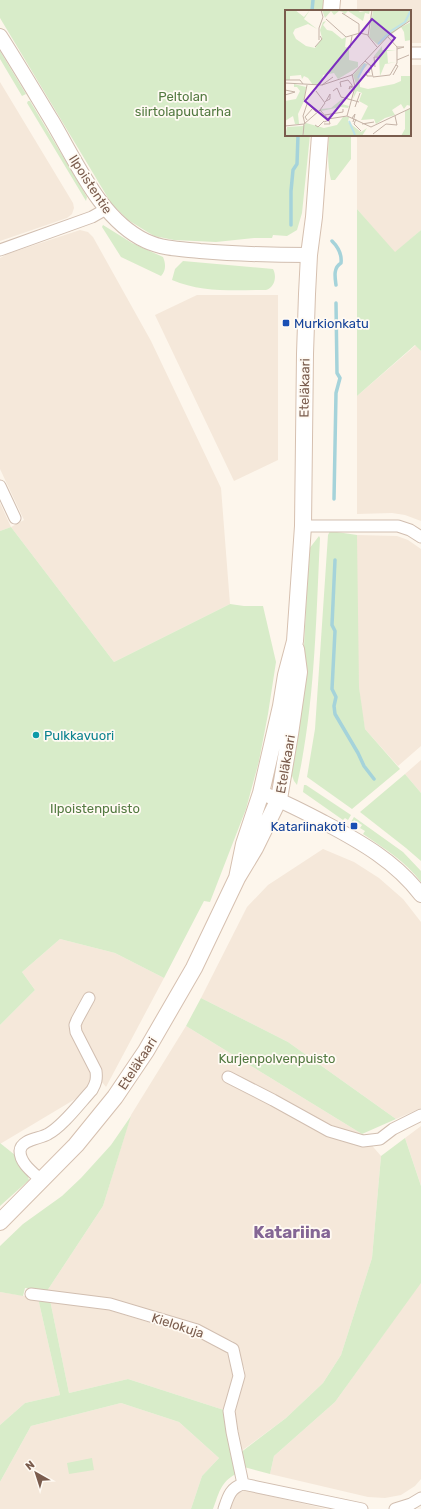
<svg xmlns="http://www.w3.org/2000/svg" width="421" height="1509" font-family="Rubik,sans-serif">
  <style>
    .residential { fill: #f5e8da }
    .green { fill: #d8ecc9 }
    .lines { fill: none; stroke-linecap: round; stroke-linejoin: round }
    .stream { stroke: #a5d3da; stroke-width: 3.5 }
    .minor-casing { stroke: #d1beb0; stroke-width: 13 }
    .tertiary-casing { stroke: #d1beb0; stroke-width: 16 }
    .secondary-casing { stroke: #d6c0b0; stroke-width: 18 }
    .minor { stroke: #fff; stroke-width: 11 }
    .tertiary { stroke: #fff; stroke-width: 14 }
    .secondary { stroke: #fff; stroke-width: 16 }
    .transit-dot { fill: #1a4fb4; stroke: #fffaf3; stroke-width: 1.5 }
    .culture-dot { fill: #0f9aa8; stroke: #fffaf3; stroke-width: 1.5 }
    .labels { text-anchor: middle; stroke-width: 3.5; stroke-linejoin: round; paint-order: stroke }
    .park-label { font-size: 13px; fill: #537a41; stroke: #fffaf3 }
    .street-label { font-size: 13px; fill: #7a5c4d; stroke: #fffaf3 }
    .transit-label { font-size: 13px; fill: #164399; stroke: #fffaf3; text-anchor: start }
    .culture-label { font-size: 13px; fill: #0d838f; stroke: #fffaf3; text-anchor: start }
    .district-label { font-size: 17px; font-weight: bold; fill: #846695; stroke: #fffaf3 }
    .inset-river { fill: none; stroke: #bfe3e8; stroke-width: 2 }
    .inset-road { fill: none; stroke: #c5b3a7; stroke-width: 1 }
    .view { fill: #7b2cbf; fill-opacity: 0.15; stroke: #7b2cbf; stroke-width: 2 }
    .inset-edge { fill: none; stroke: #7a5c4d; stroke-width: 2 }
  </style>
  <rect width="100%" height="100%" fill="#fdf6ec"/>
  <path class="residential" d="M357,0H421V43H410V11H357Z
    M410,65H421V230L395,253L357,209V135H410Z
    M0,82L73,203L74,208L72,214L67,218L0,241Z
    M80,230L88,232L93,237L151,341L221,488L230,604L114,662L11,527L0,531V503L11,527L24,520L0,469V258L7,254Z
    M197,295H278V460L234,481L155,315Z
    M416,345L421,351V521L405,515L392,513L357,514V396Z
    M357,535L397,536L408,540L421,549V746L398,766L365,729L361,708L359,687L357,656Z
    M421,760V793L405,774Z
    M323,849L354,862L379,878L403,899L421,922V1108L396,1119L288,1042L201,998L247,907L268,885Z
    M60,939L115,953L164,978L106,1087L97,1076L77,1098L0,1144V1025L35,990L22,972Z
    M186,1026L362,1134L381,1156L372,1258L341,1355L323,1383L286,1418L240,1452L234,1418L245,1370L233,1341L154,1313L47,1291L103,1206L131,1115Z
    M421,1126V1186L405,1138Z
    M421,1282V1479L415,1486L401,1495L385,1498L368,1497L270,1474L274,1456L335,1402Z
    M0,1292L38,1298L60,1395L25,1403L0,1425Z
    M50,1300L102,1308L180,1332L227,1349L236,1370L227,1411L128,1379L69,1393Z
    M121,1403L179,1422L219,1458L202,1476L191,1509H0V1482L31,1426Z
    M244,1491H249L326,1509H230L234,1497L238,1493Z"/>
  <path class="green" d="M0,0H325L323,11H286V135H310L302,213L297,230L287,236L273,235L272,238H254L216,242L174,240L154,236L128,220L111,203L0,18Z
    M0,51L26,94L22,96L0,59Z
    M28,101H30L87,197L86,201L27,103Z
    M329,135H351V159L335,180H331C327,165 328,150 329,135Z
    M357,209L395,252L421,230V351L415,345L357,396Z
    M103,225L132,243L163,257C166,264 166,271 161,276L121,257L102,227Z
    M183,261L273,269C277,276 275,287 266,290C235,290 202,293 172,280L175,269Z
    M11,527L114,662L230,604L244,606H263L276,662L268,714L259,761L246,809L210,902L204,901L164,978L115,953L60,939L22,972L35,990L0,1025V531Z
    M330,531L357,535L359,687L365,729L400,769L352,809L307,777L315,729L328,535Z
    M319,536L320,538C316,620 315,704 297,785L294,781L291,773L302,684L309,549Z
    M405,774L421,793V861L406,848L360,812Z
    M304,785H306L351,815L348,820L345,818L343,820L303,792Z
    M354,817L403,852L421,871V882C405,861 385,849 363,834L365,831L360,828L362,825L354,820L353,822H351Z
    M201,998L288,1042L396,1119L362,1134L186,1026Z
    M131,1116L103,1206L47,1291L25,1288L23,1296L0,1292V1246L23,1224L62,1196L81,1178L111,1145Z
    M405,1138L421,1186V1283L335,1402L274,1456L270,1474L244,1467L240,1453L286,1418L323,1383L341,1355L372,1258L381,1156Z
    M0,1143L15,1155L27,1173L29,1180L0,1206Z
    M38,1298L50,1300L69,1393L128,1379L227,1411L236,1474C220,1482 219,1494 213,1509H191L202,1476L219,1458L179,1422L121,1403L31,1426L0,1482V1425L25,1403L60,1395Z
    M92,1458L94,1470L69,1474L67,1463Z"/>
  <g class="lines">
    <path class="stream" d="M312,11L313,0
      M291,225V191L293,170L297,164L298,135
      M332,241C338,247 342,255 341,263C333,268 335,277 336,285
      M334,499L336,393L340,378L337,373L336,303
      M335,560L332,625L335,631L332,689L336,697L334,706L335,714L358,753L364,766L374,779"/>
    <defs>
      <path id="minor" d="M410,53H421
        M0,250L92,217L106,209
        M0,486L15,518
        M303,526H398L410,530L421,537
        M228,1077L273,1100L329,1131L363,1141L380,1139L393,1129L421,1115
        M42,1181C34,1173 20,1164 20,1151C21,1139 40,1139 48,1134C63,1126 80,1103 92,1090C96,1083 97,1079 96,1071L76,1032L75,1025L77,1020L89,998
        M31,1294L110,1304L197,1330L233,1349L239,1376L229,1411L232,1432L243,1484
        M224,1509C228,1497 230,1488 243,1484L362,1509
        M395,1509L411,1504L421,1498"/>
      <path id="tertiary" d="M0,36C18,64 35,93 52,121C77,163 101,220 146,241C163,249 182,249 200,251C236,254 273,255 309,255
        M261,793C284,801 304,812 325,823C361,842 396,862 421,895"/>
      <path id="secondary" d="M331,11L332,0
        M237,878L244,844L261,793L281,706L286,675L295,641L303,526L305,354L307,294L309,255L314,217L320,135
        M0,1222L76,1145L115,1097L146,1051L194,968L237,878L255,848L279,799L290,734L299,672L296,649"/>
    </defs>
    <use href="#minor" class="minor-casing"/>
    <use href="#tertiary" class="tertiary-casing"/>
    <use href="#secondary" class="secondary-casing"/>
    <use href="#minor" class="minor"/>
    <use href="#tertiary" class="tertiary"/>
    <use href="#secondary" class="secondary"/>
  </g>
  <g class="transit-dot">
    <rect x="282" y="319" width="8" height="8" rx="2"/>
    <rect x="350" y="822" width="8" height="8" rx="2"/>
  </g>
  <circle class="culture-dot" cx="36" cy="735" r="4"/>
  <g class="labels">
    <g class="park-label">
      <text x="183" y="101">Peltolan<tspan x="183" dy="15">siirtolapuutarha</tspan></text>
      <text x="95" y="813">Ilpoistenpuisto</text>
      <text x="277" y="1063">Kurjenpolvenpuisto</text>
    </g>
    <g class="street-label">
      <text transform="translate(91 184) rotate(57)" y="5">Ilpoistentie</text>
      <text transform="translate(304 388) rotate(-89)" y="5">Eteläkaari</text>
      <text transform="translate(285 764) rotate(-80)" y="5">Eteläkaari</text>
      <text transform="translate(137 1063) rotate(-57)" y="5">Eteläkaari</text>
      <text transform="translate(178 1325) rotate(18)" y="5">Kielokuja</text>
    </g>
    <g class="transit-label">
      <text x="294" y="328">Murkionkatu</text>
      <text x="346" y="831" text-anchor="end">Katariinakoti</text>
    </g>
    <g class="culture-label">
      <text x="44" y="740">Pulkkavuori</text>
    </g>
    <g class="district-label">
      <text x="292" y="1238">Katariina</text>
    </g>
  </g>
  <g transform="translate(285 10)">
    <rect width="126" height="126" fill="#fdf6ec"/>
    <path d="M0,0H10L19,7L25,0L19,9L32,19L23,14L10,19L8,23L11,29L21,36L30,38L37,28L35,20L38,12L41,11L38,15L42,20L47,21L51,18L47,21L57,29L61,27L60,37L64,38V50L73,52V57L53,69L49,63L38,65L36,74L28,75L23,68L19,66L17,69L16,65L5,66V70H1ZM37,0H72L75,2L85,0L84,4L80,3L78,11L63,1L59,5L58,2L54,1L49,5L46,1L40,8ZM88,0H126V9L93,35L84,27ZM126,12V30L120,31L119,22L116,17ZM97,36V40H111L102,41L103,53L112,52L100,54L95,66L94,46H89ZM79,53L83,54L74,65L75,77L83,79L109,74L116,71V66H126V96L122,95L119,99L116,94L107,100L110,105L100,108L91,114L89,109L76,110L83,96L74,91L77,83L72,81L68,89L71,74L68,65ZM9,74L21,77L19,91L13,104L14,114H10L8,106L0,111V91L11,89L15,81L12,77H9ZM57,89H59L57,94L64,96L63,98L56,97L36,101V99L46,98ZM126,98V126H116L120,119V101ZM58,107H64L63,112L76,122L82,118L77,126H19V123L17,126H0L2,117L18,116L21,113L39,118L52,115Z" fill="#d8ecc9"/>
    <path class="inset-river" d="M93,34L106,21L120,12L126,0M73,68L80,54M64,111L70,125"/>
    <path class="inset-road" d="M87,0L83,26L92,37M57,3L74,14V23M41,9L61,27L75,23L83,25M34,30V18L38,7L36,0M30,37L37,29L35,26M112,37H119L112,39M65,38L67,26M112,50L124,45M80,51L86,56L88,67L105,65L112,53V37L103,27M90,57L89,47H93M85,62H81L82,66H87M108,65L113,56L111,55M0,70H15L18,74M0,73L37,75L67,65L105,24L126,10M22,75L19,90L31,102M37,75L48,67M56,77L55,72L63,70L67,75V77L64,79L65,76L67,77H70M0,80L10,82L0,85M31,81L40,93L35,100M48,81L52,78L56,87L74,92M40,92L41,91L45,89V84L41,91M70,97L75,83M35,100L43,109L62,106L86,117L126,98M40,105L58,102V99M62,106L70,77L67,64M67,108L70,104L68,112M71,109L69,114L76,121M22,110L20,107L28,98M20,114L18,106L22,94M39,114H45L44,110L39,112M77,114L89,112M30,115L33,117L39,111M0,116L19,114L35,100M88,124L101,114L112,115L110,106M18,126L19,114"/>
    <path class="view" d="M87,9L110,28L43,110L20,91Z"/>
    <rect width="126" height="126" class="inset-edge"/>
  </g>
  <g transform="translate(36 1473) rotate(321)" stroke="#fffaf3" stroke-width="3" paint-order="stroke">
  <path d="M0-3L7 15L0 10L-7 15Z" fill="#7a5c4d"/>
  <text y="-6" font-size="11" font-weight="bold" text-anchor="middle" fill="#7a5c4d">N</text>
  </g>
</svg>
